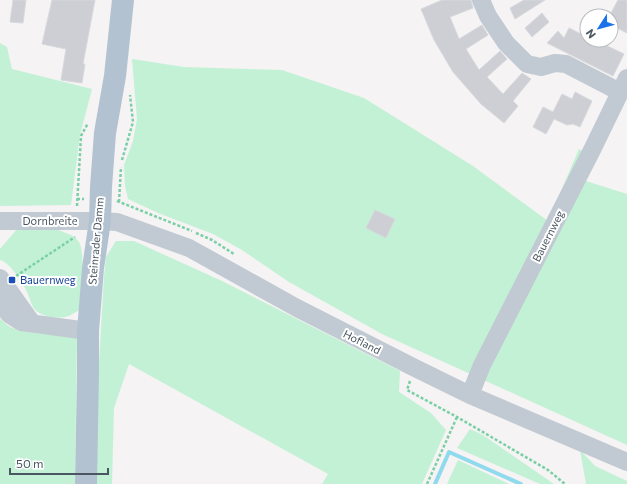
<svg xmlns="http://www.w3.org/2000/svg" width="627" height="484" font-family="Commissioner,sans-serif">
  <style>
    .green { fill: #c3f1d5 }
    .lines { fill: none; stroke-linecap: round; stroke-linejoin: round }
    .stream { stroke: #90daee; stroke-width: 4 }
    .building { fill: #cdcfd5; stroke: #d7d9de }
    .path { stroke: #7ad0a6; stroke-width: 2.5; stroke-dasharray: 3 2; stroke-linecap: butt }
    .minor { stroke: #c1cad2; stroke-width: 18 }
    .major { stroke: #b3c2d1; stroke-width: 22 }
    .transit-dot { fill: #1a4fb4; stroke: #fff; stroke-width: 1.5 }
    .labels { text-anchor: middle; stroke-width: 4; stroke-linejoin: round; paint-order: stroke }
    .street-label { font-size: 11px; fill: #4a5661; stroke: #fff }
    .transit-label { font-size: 11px; fill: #164399; stroke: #fff; text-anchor: start }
  </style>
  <rect width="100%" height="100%" fill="#f5f3f3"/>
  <path class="green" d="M0,43L7,47L12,69L92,89L80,135L71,205L0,206Z
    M132,59L184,67L282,70L364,98L473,166L548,221L579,149L594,157L586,181L627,194V445L382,334L289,282L242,250L213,234L158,213L128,199L125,186L124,165L133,141L137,119Z
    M52,228C60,231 74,234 79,242C86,254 80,295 79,310C74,313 70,316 65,317C55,319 38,316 33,307C30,302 29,295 26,290C22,281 9,262 0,260V249L17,229Z
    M116,241H134L222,281L400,371L399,392L431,413L446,430L422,484H322L328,474L129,364L114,408L112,484H92L104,276L106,257Z
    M0,318C4,323 9,327 15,329C32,335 59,334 77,335L75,484H0Z
    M470,429L483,435L554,484H540L457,448Z
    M580,450L595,466L627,481V484H586Z
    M458,460L509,484H447Z"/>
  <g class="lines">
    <path class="stream" d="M435,484L449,452L521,484"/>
  </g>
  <path class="building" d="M13,0H26L23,23L10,22Z
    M52,0H95L83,64H85L82,83L61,80L66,49L42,44Z
    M442,0H471L473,8L450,17L459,39L482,25L488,35L466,49L479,70L500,51L507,59L487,77L503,94L522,73L531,79L513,101L518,106L504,123L481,104L453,72L434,40L421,9Z
    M524,0H545L515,19L510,8Z
    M618,0H627V33L611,25V13Z
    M542,13L549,22L532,37L525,28Z
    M569,28L587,37V40H595L624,54L613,76L547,43L558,31L564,38Z
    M575,92L592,101L580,127L573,124L567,125L554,119L546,134L533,127L543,107L553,112L562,94L572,99Z
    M375,210L395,219L386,238L366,228Z"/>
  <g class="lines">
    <path class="path" d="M122,160L133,122L130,95
      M77,199H84
      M117,201L192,231
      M119,202L121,167
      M77,206L81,136L88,123
      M196,233L212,240L234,254
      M16,276L75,237
      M410,381L407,390L457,417L548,470L565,484
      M427,484L457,417"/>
    <path class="minor" d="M481,0L488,16L506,43L527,64L541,67L555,63L566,64L620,92
      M0,221H100L117,222L189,248L297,308L413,367L470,395L627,462
      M0,278L32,323
      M0,303L10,315L21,322L88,331
      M470,395L482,365L593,148L627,78"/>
    <path class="major" d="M86,484L88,373V331L93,268L100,221L101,187L105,133L115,76L123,0"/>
  </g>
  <rect class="transit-dot" x="8" y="276" width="8" height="8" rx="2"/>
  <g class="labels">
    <g class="street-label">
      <text x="50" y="225">Dornbreite</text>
      <text transform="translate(548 236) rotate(-63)" y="4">Bauernweg</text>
      <text transform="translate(96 241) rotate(-85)" y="4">Steinrader Damm</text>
      <text transform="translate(362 342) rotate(27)" y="4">Hofland</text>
    </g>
    <g class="transit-label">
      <text x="20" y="284">Bauernweg</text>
    </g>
  </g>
  <g transform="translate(599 28) rotate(234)"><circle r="19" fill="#ffffff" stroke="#b7bbc0"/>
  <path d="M0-3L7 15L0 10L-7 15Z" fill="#1a73e8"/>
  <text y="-6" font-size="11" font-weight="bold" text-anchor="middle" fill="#4a5661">N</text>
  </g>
  <path d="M10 468v6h98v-6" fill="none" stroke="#4a5661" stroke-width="2"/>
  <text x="16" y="468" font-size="12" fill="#4a5661" stroke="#ffffff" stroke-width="3" paint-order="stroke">50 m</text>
</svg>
